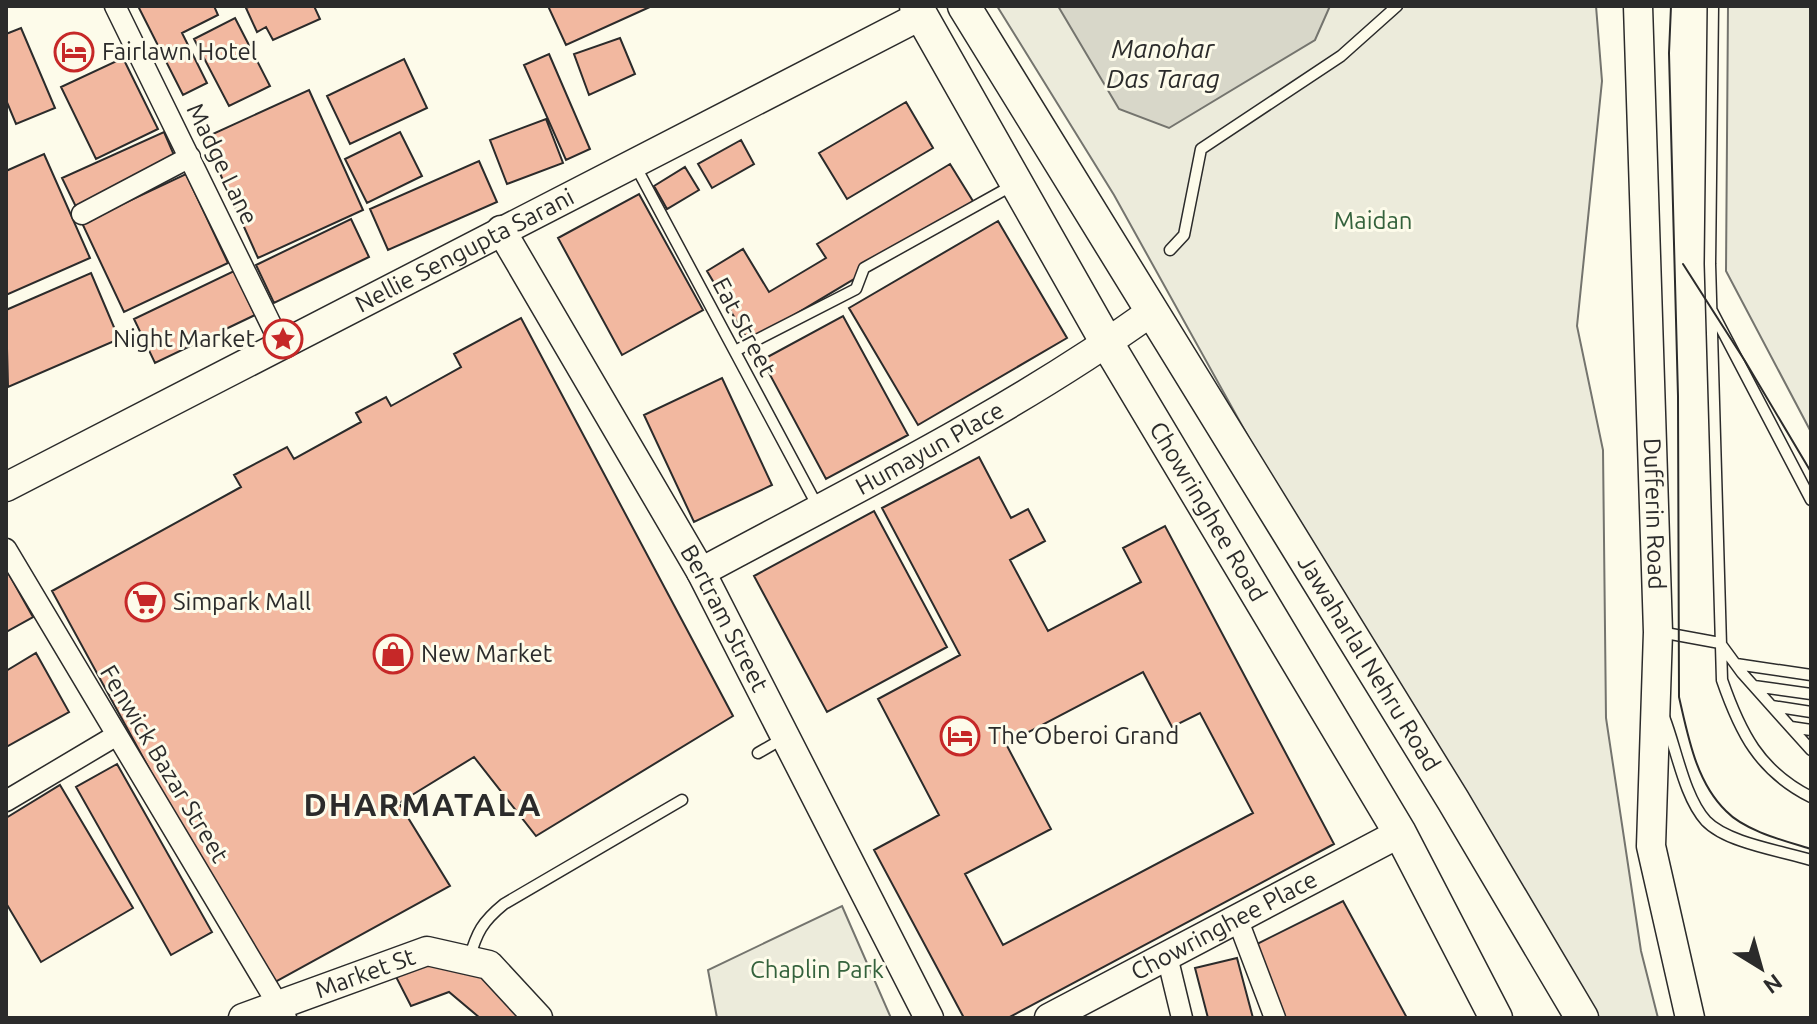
<svg xmlns="http://www.w3.org/2000/svg" width="1817" height="1024" font-family="Ubuntu,sans-serif">
  <style>
    .green { fill: #ecebdb; stroke: #74746e; stroke-width: 2 }
    .water { fill: #d8d7c9; stroke: #74746e; stroke-width: 2 }
    .building { fill: #f2b8a0; stroke: #2b2b2b; stroke-width: 2; fill-rule: evenodd }
    .lines { fill: none; stroke-linecap: round; stroke-linejoin: round }
    .lane-casing { stroke: #2b2b2b; stroke-width: 13 }
    .street-casing { stroke: #2b2b2b; stroke-width: 23 }
    .secondary-casing { stroke: #2b2b2b; stroke-width: 31 }
    .primary-casing { stroke: #2b2b2b; stroke-width: 35 }
    .lane { stroke: #fdfbea; stroke-width: 10 }
    .street { stroke: #fdfbea; stroke-width: 20 }
    .secondary { stroke: #fdfbea; stroke-width: 28 }
    .primary { stroke: #fdfbea; stroke-width: 32 }
    .tram { stroke: #2b2b2b; stroke-width: 2 }
    .labels { text-anchor: middle; stroke-width: 6; stroke-linejoin: round; paint-order: stroke }
    .poi-label { font-size: 24px; fill: #2b2b2b; stroke: #fdfbea; text-anchor: start }
    .street-label { font-size: 24px; fill: #2b2b2b; stroke: #fdfbea }
    .park-label { font-size: 24px; fill: #34623c; stroke: #fdfbea }
    .water-label { font-size: 26px; font-style: italic; fill: #2b2b2b; stroke: #fdfbea }
    .district-label { font-size: 32px; font-weight: bold; letter-spacing: 2px; fill: #2b2b2b; stroke: #fdfbea }
  </style>
  <rect width="100%" height="100%" fill="#fdfbea"/>
  <path class="green" d="M997,6H1596L1602,81L1577,326L1603,450L1606,718L1641,951L1658,1018H1571L1114,195Z
    M1728,6H1811V432L1726,271Z
    M842,906L891,1018H717L708,970Z"/>
  <path class="water" d="M1058,6H1330L1315,40L1169,128L1119,109Z"/>
  <path class="building" d="M138,6H214L218,15L182,33L207,83L183,95Z
    M251,6H314L320,19L273,40L266,27L257,32L246,8Z
    M548,6H652L566,45Z
    M235,18L270,86L229,106L194,39Z
    M21,28L55,108L16,124L6,100V34Z
    M620,38L635,74L589,95L574,54Z
    M549,54L590,149L566,160L524,65Z
    M123,58L158,129L96,159L61,87Z
    M404,59L427,108L350,144L327,96Z
    M309,90L363,210L258,258L204,138Z
    M906,102L933,148L847,199L819,153Z
    M546,119L563,163L507,184L490,140Z
    M164,132L177,162L77,209L62,178Z
    M400,132L422,176L367,203L345,159Z
    M741,140L754,164L712,188L698,164Z
    M44,154L90,258L6,295V171Z
    M479,161L497,202L388,250L370,209Z
    M950,164L976,206L749,342L707,271L743,249L769,292L826,258L817,244Z
    M685,167L699,190L667,209L654,186Z
    M186,174L228,263L124,312L82,223Z
    M639,194L703,310L622,355L558,238Z
    M351,219L369,257L274,303L256,265Z
    M998,221L1067,338L918,425L849,308Z
    M234,271L255,315L155,363L134,319Z
    M91,273L119,339L8,387L6,310Z
    M843,316L908,435L826,479L762,360Z
    M521,318L733,716L536,836L474,757L399,803L450,886L268,986L52,591L241,487L234,475L287,447L294,459L361,422L356,413L386,397L391,406L461,367L454,354Z
    M722,378L772,485L694,522L644,415Z
    M979,457L1011,518L1028,509L1045,541L1010,560L1048,631L1141,582L1123,548L1165,526L1334,844L1008,1018H964L874,850L939,815L878,699L960,655L882,508ZM1143,672L1172,727L1200,713L1253,813L1003,945L965,874L1051,829L1006,744Z
    M874,511L947,647L827,712L754,576Z
    M6,569L33,617L6,632Z
    M36,653L69,712L6,747V671Z
    M117,764L212,932L171,955L76,787Z
    M60,785L133,908L41,962L6,903V818Z
    M1343,901L1407,1018H1285L1249,948Z
    M439,956L471,965L525,1018H480L449,992L411,1006L392,969Z
    M1237,958L1253,1018H1208L1195,968Z"/>
  <g class="lines">
    <defs>
      <path id="lane" d="M1713,6L1710,264L1722,680C1740,732 1759,771 1811,797
        M635,165L818,507
        M1170,250L1184,235L1201,149L1341,56L1397,6
        M1712,311L1811,500
        M735,351L856,289L864,268L1015,184
        M1660,632L1720,643L1742,673L1811,750
        M1736,664L1811,675
        M1754,686L1811,694
        M1772,706L1811,712
        M1664,717C1676,747 1684,797 1706,821C1727,843 1782,851 1811,860
        M1791,727L1811,730
        M758,753L784,738
        M469,959C477,932 482,922 504,904L682,800"/>
      <path id="street" d="M115,6L281,345
        M82,214L190,157
        M6,549L286,1018
        M6,801L117,735
        M1237,918L1275,1018
        M1167,956L1182,1018"/>
      <g id="secondary">
        <path id="s1" d="M1638,6L1658,632L1651,846L1690,1018"/>
        <path id="s2" d="M501,230L701,572L929,1018"/>
        <path id="s3" d="M6,487L922,15"/>
        <path id="s4" d="M701,572C853,490 1010,413 1151,312"/>
        <path id="s5" d="M243,1018L427,951L489,965L538,1018"/>
        <path id="s6" d="M1049,1018L1400,833"/>
      </g>
      <g id="primary">
        <path id="s7" d="M916,6L1107,343L1400,833L1496,1018"/>
        <path id="s8" d="M964,6L1453,800L1582,1018"/>
      </g>
    </defs>
    <use href="#lane" class="lane-casing"/>
    <use href="#street" class="street-casing"/>
    <use href="#secondary" class="secondary-casing"/>
    <use href="#primary" class="primary-casing"/>
    <use href="#lane" class="lane"/>
    <use href="#street" class="street"/>
    <use href="#secondary" class="secondary"/>
    <use href="#primary" class="primary"/>
    <path class="tram" d="M1671,6L1669,53L1678,396L1679,697C1688,736 1696,782 1726,811C1745,831 1785,841 1811,849
      M1683,264L1745,361L1811,472"/>
  </g>
  <defs>
    <symbol id="hotel-ring" viewBox="-11 -11 22 22"><circle r="9.5" fill="#fdfbea" stroke="#c62828" stroke-width="1.5"/><path d="M-6-4.5h1.5V1H6V5H4.5V3h-9V5H-6ZM-4 0a1.8 1.8 0 1 1 3.6 0ZM.5 0V-2.5h3Q6-2.5 6 0Z" fill="#c62828"/></symbol>
    <symbol id="sight-ring" viewBox="-11 -11 22 22"><circle r="9.5" fill="#fdfbea" stroke="#c62828" stroke-width="1.5"/><path d="M0-6L1.8-2.2L6-1.7L2.9 1.2L3.7 5.4L0 3.3L-3.7 5.4L-2.9 1.2L-6-1.7L-1.8-2.2Z" fill="#c62828"/></symbol>
    <symbol id="supermarket-ring" viewBox="-11 -11 22 22"><circle r="9.5" fill="#fdfbea" stroke="#c62828" stroke-width="1.5"/><path d="M-6-5.5h2.5l.6 2H6L4.5 2H-2.5L-4.4-4H-6ZM-1.5 3.2a1.3 1.3 0 1 0 .1 0ZM3 3.2a1.3 1.3 0 1 0 .1 0Z" fill="#c62828"/></symbol>
    <symbol id="shop-ring" viewBox="-11 -11 22 22"><circle r="9.5" fill="#fdfbea" stroke="#c62828" stroke-width="1.5"/><path d="M-5-2.5h2.3a2.7 3.5 0 0 1 5.4 0H5L5.5 6h-11ZM-1.5-2.5h3a1.5 2.3 0 0 0-3 0Z" fill="#c62828"/></symbol>
  </defs>
  <g fill-rule="evenodd">
    <use href="#hotel-ring" x="52" y="30" width="44" height="44"/>
    <use href="#sight-ring" x="261" y="317" width="44" height="44"/>
    <use href="#supermarket-ring" x="123" y="580" width="44" height="44"/>
    <use href="#shop-ring" x="371" y="632" width="44" height="44"/>
    <use href="#hotel-ring" x="938" y="714" width="44" height="44"/>
  </g>
  <g class="labels">
    <g class="poi-label">
      <text x="102" y="60">Fairlawn Hotel</text>
      <text x="255" y="347" text-anchor="end">Night Market</text>
      <text x="173" y="610">Simpark Mall</text>
      <text x="421" y="662">New Market</text>
      <text x="988" y="744">The Oberoi Grand</text>
    </g>
    <g class="street-label">
      <text transform="translate(222 164) rotate(64)" y="8">Madge Lane</text>
      <text dy="8" stroke="none"><textPath href="#s3" startOffset="516">Nellie Sengupta Sarani</textPath></text>
      <text transform="translate(744 327) rotate(62)" y="8">Eat Street</text>
      <text dy="8" stroke="none"><textPath href="#s4" startOffset="260">Humayun Place</textPath></text>
      <text dy="8" stroke="none"><textPath href="#s7" startOffset="584">Chowringhee Road</textPath></text>
      <text dy="8" stroke="none"><textPath href="#s1" startOffset="508">Dufferin Road</textPath></text>
      <text dy="8" stroke="none"><textPath href="#s2" startOffset="448">Bertram Street</textPath></text>
      <text dy="8" stroke="none"><textPath href="#s8" startOffset="772">Jawaharlal Nehru Road</textPath></text>
      <text transform="translate(164 764) rotate(59)" y="8">Fenwick Bazar Street</text>
      <text dy="8" stroke="none"><textPath href="#s6" startOffset="198">Chowringhee Place</textPath></text>
      <text dy="8" stroke="none"><textPath href="#s5" startOffset="130">Market St</textPath></text>
    </g>
    <g class="park-label">
      <text x="1373" y="229">Maidan</text>
      <text x="817" y="978">Chaplin Park</text>
    </g>
    <g class="water-label">
      <text x="1163" y="58">Manohar<tspan x="1163" dy="30">Das Tarag</tspan></text>
    </g>
    <g class="district-label">
      <text x="423" y="816">DHARMATALA</text>
    </g>
  </g>
  <rect width="1817" height="1024" fill="none" stroke="#2b2b2b" stroke-width="16"/>
  <g transform="translate(1761 968) rotate(143)" stroke="#fdfbea" stroke-width="6" paint-order="stroke">
  <path d="M0-6L14 30L0 20L-14 30Z" fill="#2b2b2b"/>
  <text y="-12" font-size="22" font-weight="bold" text-anchor="middle" fill="#2b2b2b">N</text>
  </g>
</svg>
